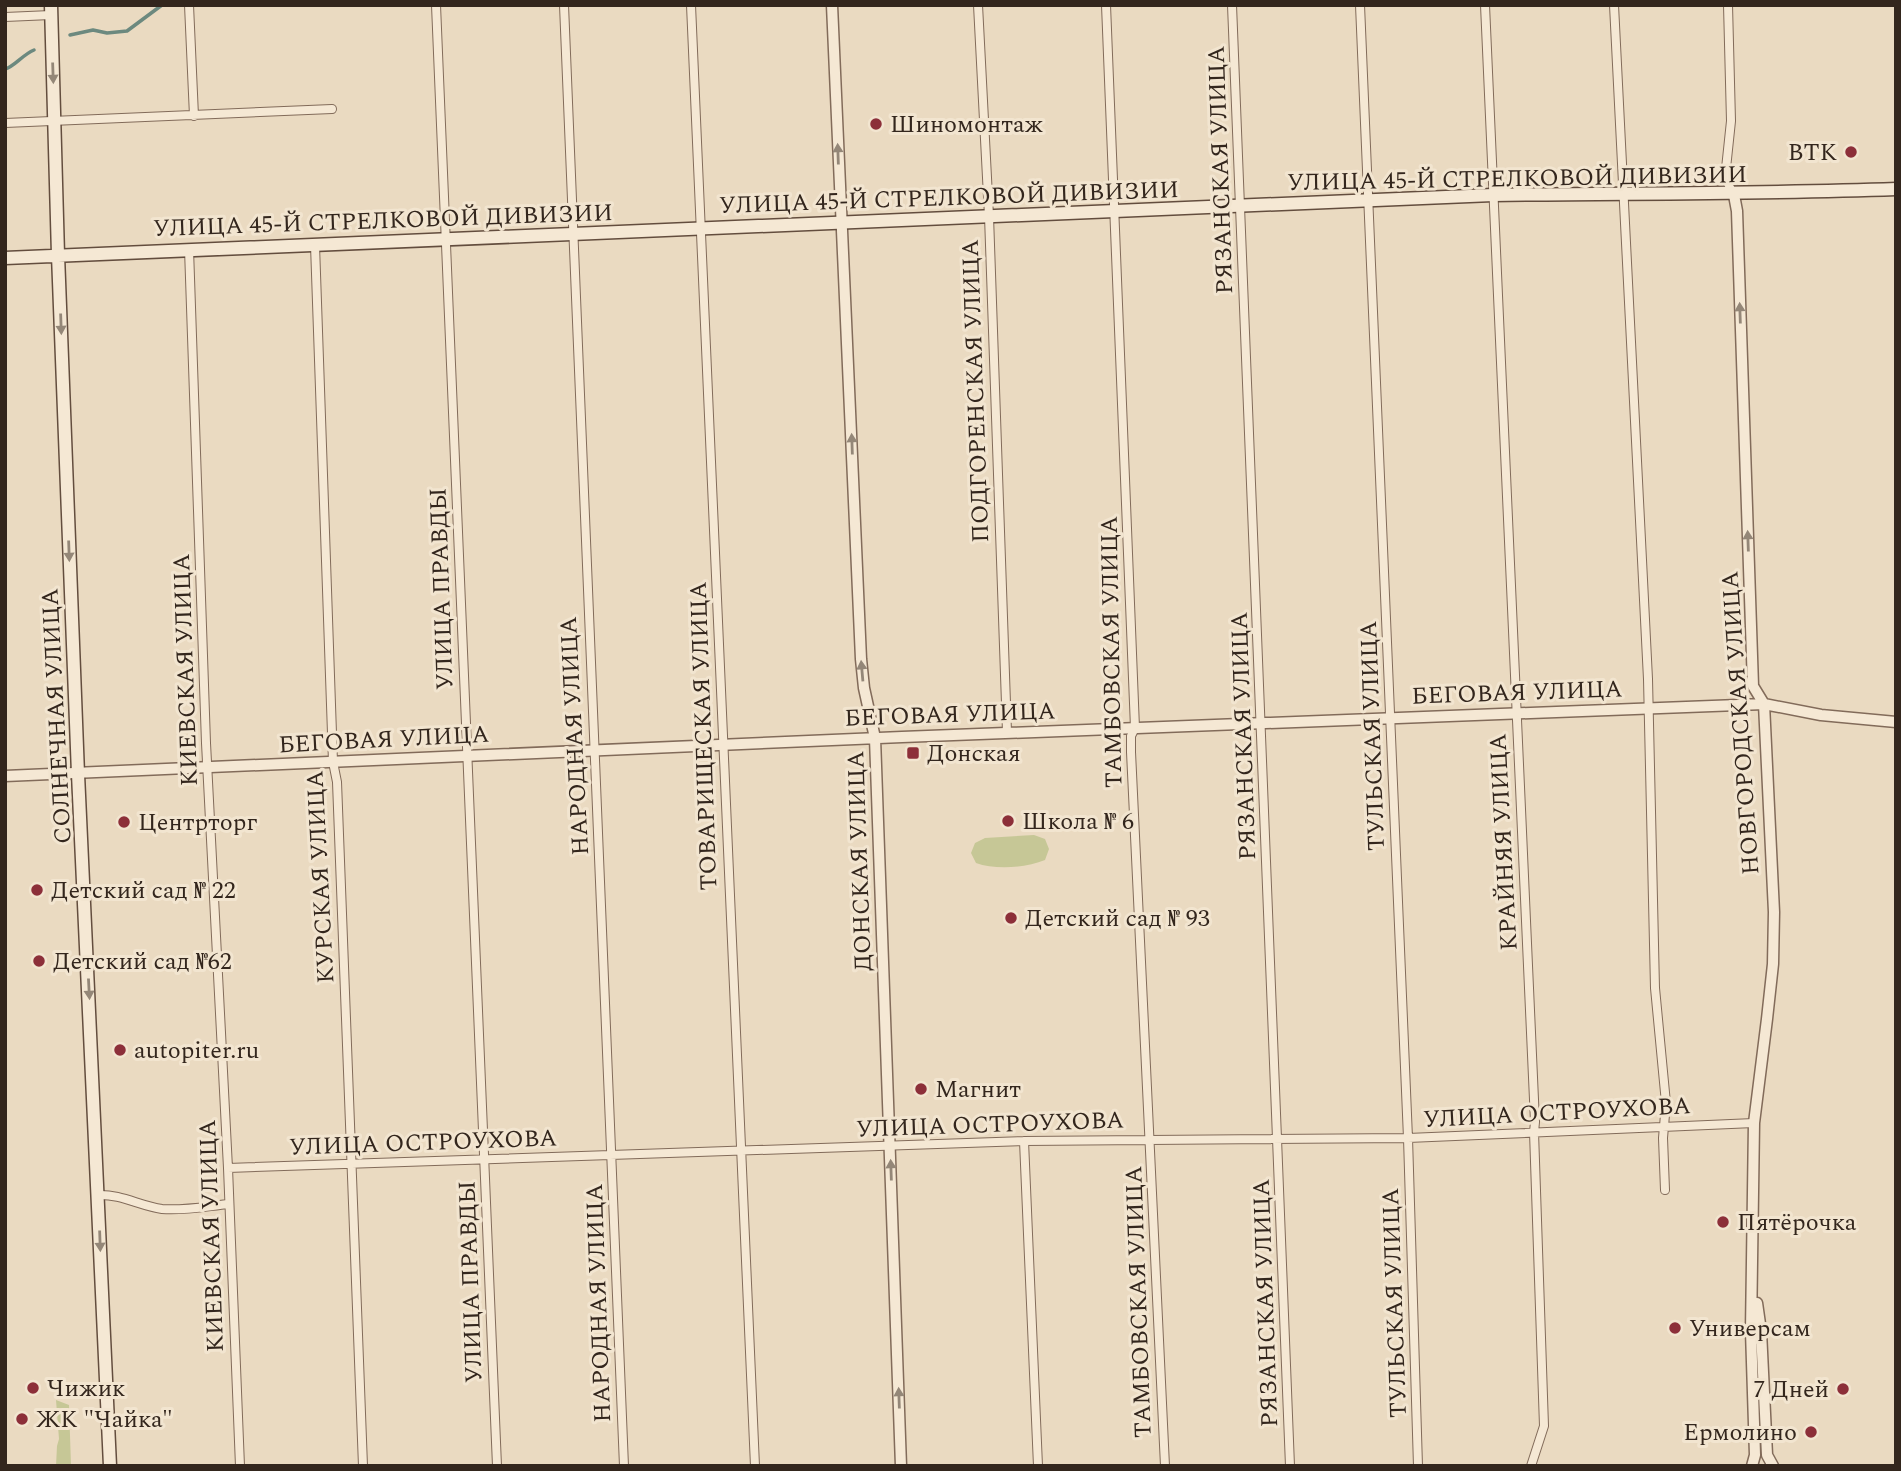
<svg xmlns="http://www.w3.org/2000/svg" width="1901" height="1471" font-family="Spectral,serif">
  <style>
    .green { fill: #c6c796 }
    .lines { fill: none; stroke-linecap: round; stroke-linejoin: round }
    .stream { stroke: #6c897f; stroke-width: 3.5 }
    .minor-casing { stroke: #826b5a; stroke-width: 10 }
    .tertiary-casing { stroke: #826b5a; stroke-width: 13 }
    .secondary-casing { stroke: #634d3e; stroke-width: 15 }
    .minor { stroke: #f5e8d4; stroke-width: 8 }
    .tertiary { stroke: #f5e8d4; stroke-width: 10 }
    .secondary { stroke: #f5e8d4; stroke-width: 12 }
    .oneway { fill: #948778 }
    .poi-dot { fill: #8c2f39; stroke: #f2e5d0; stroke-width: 2.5 }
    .labels { text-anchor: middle; stroke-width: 6; stroke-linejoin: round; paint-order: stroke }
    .poi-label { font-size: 24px; fill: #33261d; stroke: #f2e5d0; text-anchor: start }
    .street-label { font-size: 24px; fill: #33261d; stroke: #f2e5d0 }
  </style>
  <rect width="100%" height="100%" fill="#eadac1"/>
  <path class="green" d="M1034,835L1045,839L1049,849L1045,860C1026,868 995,870 976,863L971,853L975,843L985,838Z
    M56,1400L69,1405L71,1466H56L57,1446L59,1439Z"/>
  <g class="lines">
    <path class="stream" d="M70,35L93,30L107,33L127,31L162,5
      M5,69C14,67 22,55 34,50"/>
    <defs>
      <path id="minor" d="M189,5L194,116
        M436,5L497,1466
        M564,5L624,1466
        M691,5L755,1466
        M978,5L989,216L1007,732
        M1106,5L1135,728L1131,736V752L1165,1466
        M1232,5L1290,1466
        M1360,5L1408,1138L1418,1466
        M1485,5L1535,1122L1534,1132L1544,1426L1531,1466
        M1614,5L1648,679L1655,988L1666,1103L1663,1138L1665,1190
        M1728,5L1731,121L1725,178L1734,195
        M5,17L51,15
        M5,123L332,109
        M315,245L333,762L337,782L363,1466
        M189,249L206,743L228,1168L240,1466
        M1024,1141L1038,1466
        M228,1168L1024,1141L1408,1138L1754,1123
        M98,1195C121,1194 140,1206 162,1209C184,1211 208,1206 229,1204"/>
      <path id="tertiary" d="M832,5L861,659L864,688L875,738L901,1466
        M1734,195L1737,211L1753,686L1764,704L1774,912L1773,964L1767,1019L1754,1123L1751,1331L1755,1455L1752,1466
        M5,776L902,737L1764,704L1821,715L1896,722
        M1757,1303L1761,1331L1767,1455L1773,1466"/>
      <path id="secondary" d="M51,5L58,255L78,774L110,1466
        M5,258L1493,195C1627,193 1761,194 1896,189"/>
    </defs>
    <use href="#minor" class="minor-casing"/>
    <use href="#tertiary" class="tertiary-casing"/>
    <use href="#secondary" class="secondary-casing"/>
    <use href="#minor" class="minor"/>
    <use href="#tertiary" class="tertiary"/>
    <use href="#secondary" class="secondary"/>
  </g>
  <defs><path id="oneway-solid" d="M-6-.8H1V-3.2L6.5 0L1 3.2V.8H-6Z" transform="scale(1.75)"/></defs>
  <g class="oneway">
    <use href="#oneway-solid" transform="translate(53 73) rotate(88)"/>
    <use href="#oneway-solid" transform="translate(838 154) rotate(-92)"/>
    <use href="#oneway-solid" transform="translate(1740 313) rotate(-92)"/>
    <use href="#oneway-solid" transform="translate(61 324) rotate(88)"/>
    <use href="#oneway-solid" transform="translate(852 444) rotate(-92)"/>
    <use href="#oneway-solid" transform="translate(1748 541) rotate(-92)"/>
    <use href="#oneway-solid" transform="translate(69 551) rotate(88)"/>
    <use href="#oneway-solid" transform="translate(862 671) rotate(-95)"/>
    <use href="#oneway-solid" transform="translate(89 989) rotate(87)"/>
    <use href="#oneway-solid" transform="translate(891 1170) rotate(-92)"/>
    <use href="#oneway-solid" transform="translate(100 1241) rotate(88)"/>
    <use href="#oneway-solid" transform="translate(899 1398) rotate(-92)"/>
  </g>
  <g class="poi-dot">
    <circle cx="876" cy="124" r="7"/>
    <circle cx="1851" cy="152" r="7"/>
    <rect x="906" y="746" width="14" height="14" rx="3.5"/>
    <circle cx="1008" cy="821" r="7"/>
    <circle cx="124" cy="822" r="7"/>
    <circle cx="37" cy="890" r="7"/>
    <circle cx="1011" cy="918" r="7"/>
    <circle cx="39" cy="961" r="7"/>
    <circle cx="120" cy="1050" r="7"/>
    <circle cx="921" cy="1089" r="7"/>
    <circle cx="1723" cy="1222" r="7"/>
    <circle cx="1675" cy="1328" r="7"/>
    <circle cx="33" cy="1388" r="7"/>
    <circle cx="1843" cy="1389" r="7"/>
    <circle cx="22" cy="1419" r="7"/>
    <circle cx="1811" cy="1432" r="7"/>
  </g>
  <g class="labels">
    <g class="poi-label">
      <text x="890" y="132">Шиномонтаж</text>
      <text x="1837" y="160" text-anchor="end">ВТК</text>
      <text x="927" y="761">Донская</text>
      <text x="1022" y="829">Школа № 6</text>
      <text x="138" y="830">Центрторг</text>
      <text x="51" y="898">Детский сад № 22</text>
      <text x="1025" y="926">Детский сад № 93</text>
      <text x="53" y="969">Детский сад №62</text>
      <text x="134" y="1058">autopiter.ru</text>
      <text x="935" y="1097">Магнит</text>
      <text x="1737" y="1230">Пятёрочка</text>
      <text x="1689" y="1336">Универсам</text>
      <text x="47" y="1396">Чижик</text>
      <text x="1829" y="1397" text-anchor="end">7 Дней</text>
      <text x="36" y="1427">ЖК "Чайка"</text>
      <text x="1797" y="1440" text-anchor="end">Ермолино</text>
    </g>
    <g class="street-label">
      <text transform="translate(1220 170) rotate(-92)" y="8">РЯЗАНСКАЯ УЛИЦА</text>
      <text transform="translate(1517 178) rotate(-1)" y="8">УЛИЦА 45-Й СТРЕЛКОВОЙ ДИВИЗИИ</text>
      <text transform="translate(949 197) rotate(-2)" y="8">УЛИЦА 45-Й СТРЕЛКОВОЙ ДИВИЗИИ</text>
      <text transform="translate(383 220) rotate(-2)" y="8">УЛИЦА 45-Й СТРЕЛКОВОЙ ДИВИЗИИ</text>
      <text transform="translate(975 391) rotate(-92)" y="8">ПОДГОРЕНСКАЯ УЛИЦА</text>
      <text transform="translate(441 589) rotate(-92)" y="8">УЛИЦА ПРАВДЫ</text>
      <text transform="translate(1111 652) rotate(-91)" y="8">ТАМБОВСКАЯ УЛИЦА</text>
      <text transform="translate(185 670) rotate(-92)" y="8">КИЕВСКАЯ УЛИЦА</text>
      <text transform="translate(1517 692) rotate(-2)" y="8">БЕГОВАЯ УЛИЦА</text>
      <text transform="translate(950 714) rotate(-2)" y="8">БЕГОВАЯ УЛИЦА</text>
      <text transform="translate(56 716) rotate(-93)" y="8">СОЛНЕЧНАЯ УЛИЦА</text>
      <text transform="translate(1740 723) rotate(-94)" y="8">НОВГОРОДСКАЯ УЛИЦА</text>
      <text transform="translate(574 736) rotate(-93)" y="8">НАРОДНАЯ УЛИЦА</text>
      <text transform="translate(703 736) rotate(-92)" y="8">ТОВАРИЩЕСКАЯ УЛИЦА</text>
      <text transform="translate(1243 736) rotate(-92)" y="8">РЯЗАНСКАЯ УЛИЦА</text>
      <text transform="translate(1372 736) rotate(-92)" y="8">ТУЛЬСКАЯ УЛИЦА</text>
      <text transform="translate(384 739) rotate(-3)" y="8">БЕГОВАЯ УЛИЦА</text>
      <text transform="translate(1503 842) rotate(-93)" y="8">КРАЙНЯЯ УЛИЦА</text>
      <text transform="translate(859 861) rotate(-92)" y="8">ДОНСКАЯ УЛИЦА</text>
      <text transform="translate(320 877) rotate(-93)" y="8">КУРСКАЯ УЛИЦА</text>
      <text transform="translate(1557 1112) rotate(-3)" y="8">УЛИЦА ОСТРОУХОВА</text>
      <text transform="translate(990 1124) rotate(-2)" y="8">УЛИЦА ОСТРОУХОВА</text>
      <text transform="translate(423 1142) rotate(-2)" y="8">УЛИЦА ОСТРОУХОВА</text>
      <text transform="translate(211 1236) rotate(-92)" y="8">КИЕВСКАЯ УЛИЦА</text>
      <text transform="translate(470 1282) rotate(-92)" y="8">УЛИЦА ПРАВДЫ</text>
      <text transform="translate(1138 1302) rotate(-92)" y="8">ТАМБОВСКАЯ УЛИЦА</text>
      <text transform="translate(598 1303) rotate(-92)" y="8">НАРОДНАЯ УЛИЦА</text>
      <text transform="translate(1265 1303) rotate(-92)" y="8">РЯЗАНСКАЯ УЛИЦА</text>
      <text transform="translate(1394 1303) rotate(-92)" y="8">ТУЛЬСКАЯ УЛИЦА</text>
    </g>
  </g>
  <rect width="1901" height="1471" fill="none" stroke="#33261d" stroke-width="14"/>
</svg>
